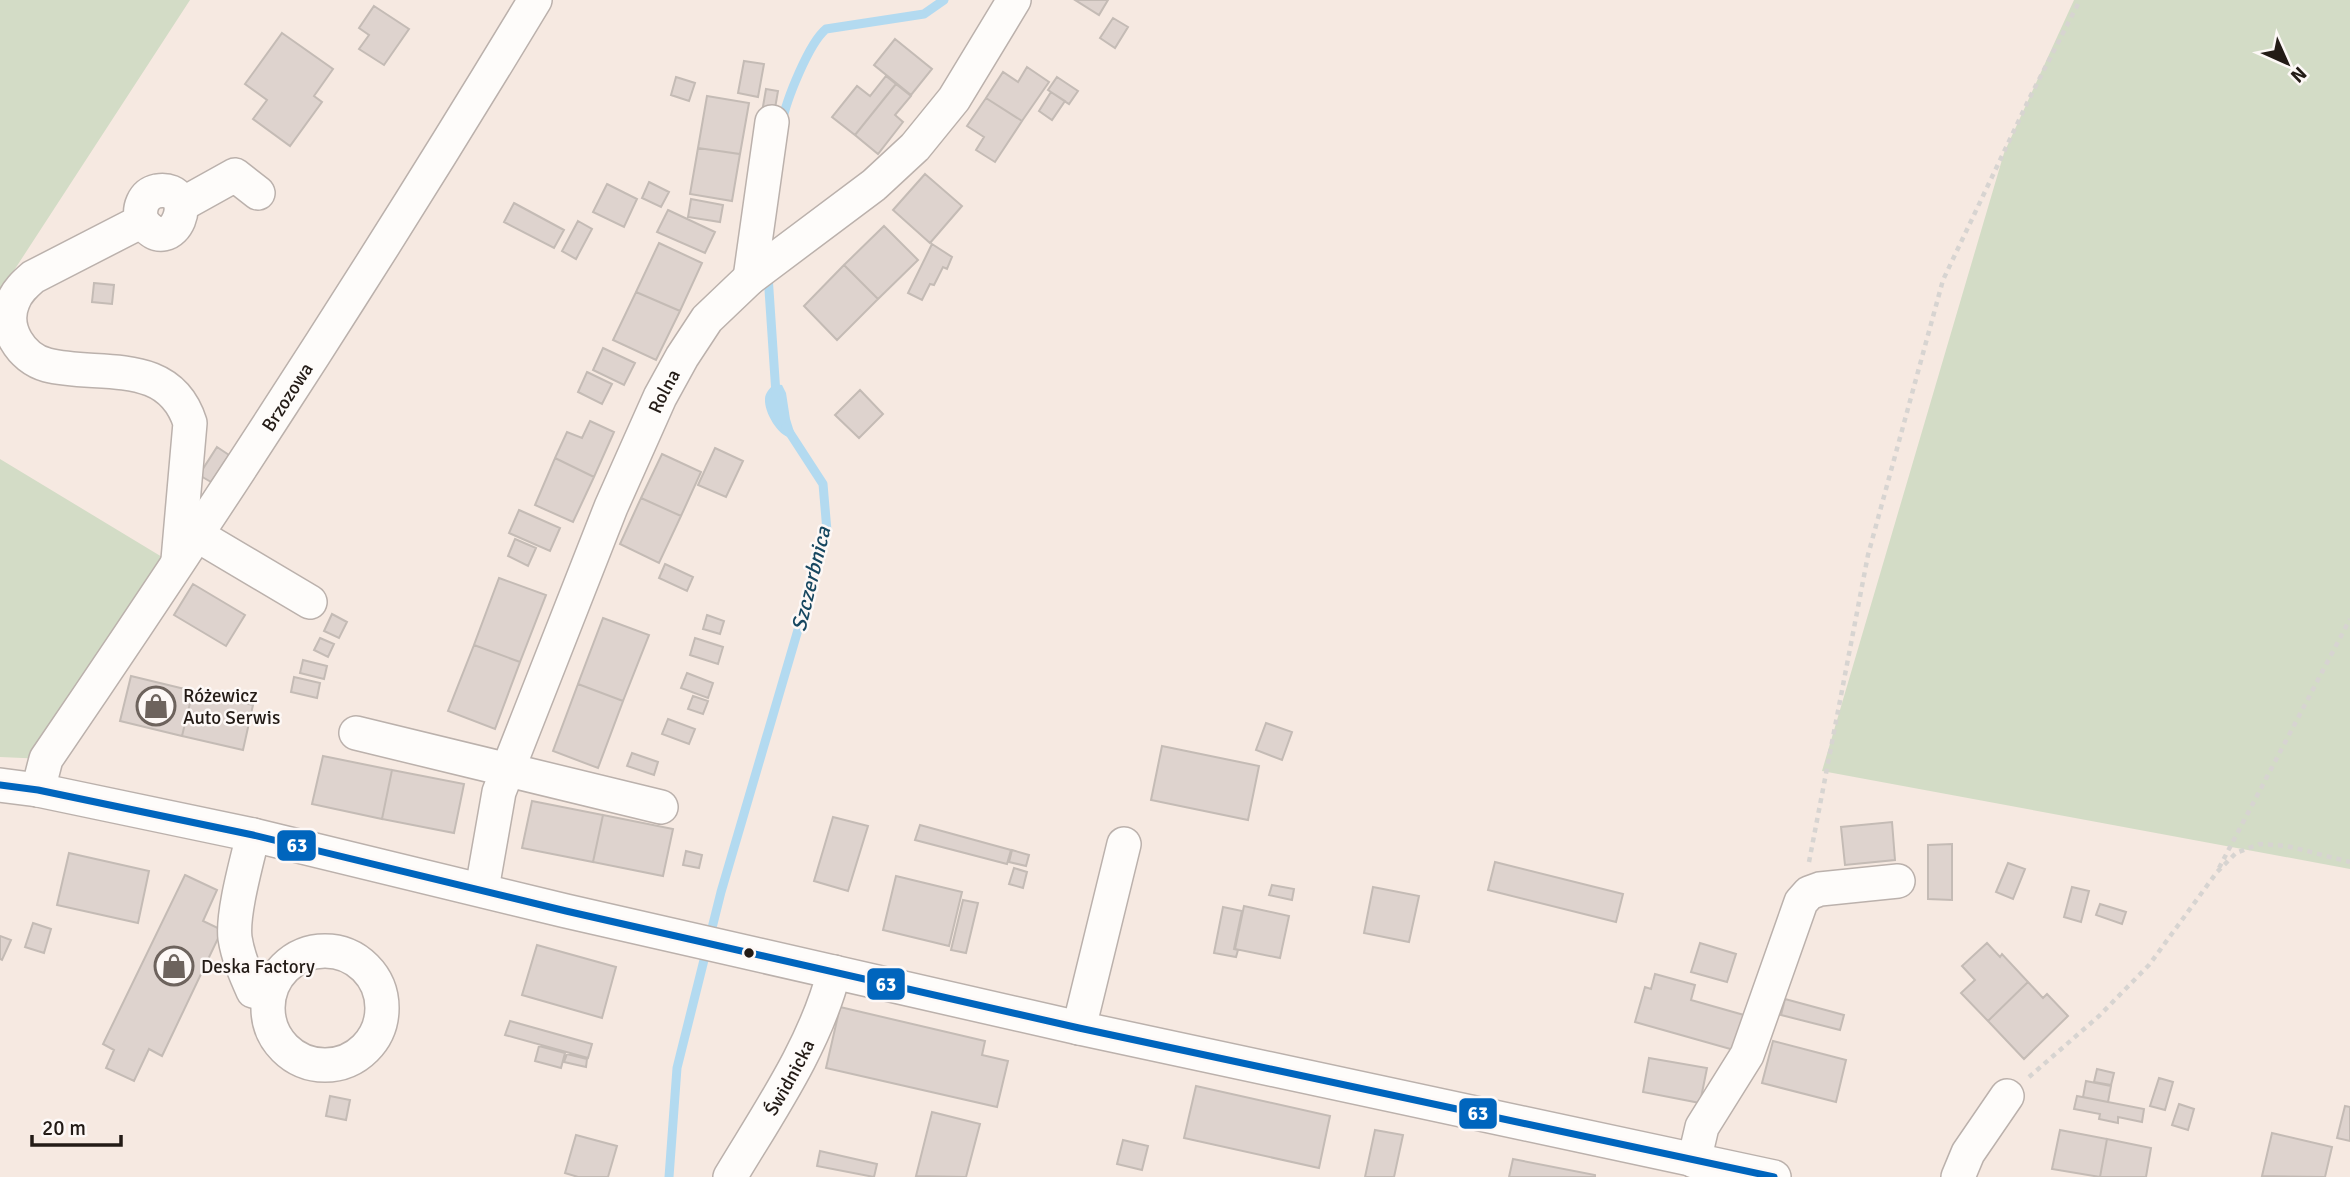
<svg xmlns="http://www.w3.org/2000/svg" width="2350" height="1177" font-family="Signika,sans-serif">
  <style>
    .green { fill: #d3dcc6 }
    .water { fill: #b3daf0 }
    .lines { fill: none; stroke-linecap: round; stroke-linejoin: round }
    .stream { stroke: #b3daf0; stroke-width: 9 }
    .building { fill: #ded3ce; stroke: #c4bbb5; stroke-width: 2 }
    .minor-casing { stroke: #bbb1ac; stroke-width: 36 }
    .path { stroke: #d7d4d1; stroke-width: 4.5; stroke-dasharray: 5 5; stroke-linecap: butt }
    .minor { stroke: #fefcfa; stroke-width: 33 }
    .bus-1-casing { stroke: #fdf8f6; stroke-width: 12 }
    .bus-1 { stroke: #0065bd; stroke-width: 7 }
    .bus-dot { fill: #231b16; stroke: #fdf8f6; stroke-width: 2.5 }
    .labels { text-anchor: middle; stroke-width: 5; stroke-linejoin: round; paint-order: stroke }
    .street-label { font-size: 19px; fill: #231b16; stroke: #fdf8f6 }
    .poi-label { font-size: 19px; fill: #231b16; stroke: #fdf8f6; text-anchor: start }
    .water-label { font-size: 21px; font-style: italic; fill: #174760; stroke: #fdf8f6 }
    .line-badge { stroke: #fdf8f6; stroke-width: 2.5 }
    .badge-label { font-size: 19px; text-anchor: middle; font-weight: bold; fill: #fff }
  </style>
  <rect width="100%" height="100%" fill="#f6e9e1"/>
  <path class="green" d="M0,0H190L0,292Z
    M2074,0H2350V869L1822,771L2004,153Z
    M0,459L177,566L46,759L0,757Z"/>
  <path class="water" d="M774,384L782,385L786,393L790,419L795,435L791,438C778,436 764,412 765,399C765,393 770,388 774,384Z"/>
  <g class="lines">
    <path class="stream" d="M782,123C786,100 809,43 826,29L924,14L944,0
      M768,275L776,394
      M669,1177L677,1068L721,892L827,531L823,484L786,427"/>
  </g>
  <path class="building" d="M1075,0H1108L1099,15Z
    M374,6L409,29L384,65L359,49L369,35L359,28Z
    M1113,18L1128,27L1115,48L1100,38Z
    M282,33L333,69L314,96L322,102L290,146L253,119L267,100L245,84Z
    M895,39L932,69L911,95L874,65Z
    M744,61L764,64L758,97L738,93Z
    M1027,67L1049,82L1022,121L986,98L1003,72L1018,82Z
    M886,76L896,84L855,135L832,117L857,86L870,96Z
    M676,77L695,83L689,101L671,95Z
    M1057,77L1078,91L1069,104L1048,90Z
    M896,84L911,96L895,115L903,122L878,154L855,135Z
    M766,89L778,91L774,114L762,112Z
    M1051,92L1065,101L1052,120L1039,111Z
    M707,96L749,103L740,154L698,148Z
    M986,98L1022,121L995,162L976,150L984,137L967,126Z
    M698,148L740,154L732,201L690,194Z
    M925,174L962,206L930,243L893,210Z
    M649,182L669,192L661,207L642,198Z
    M607,184L637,199L624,227L593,212Z
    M691,199L723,205L720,222L688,217Z
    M514,203L564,230L554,248L504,222Z
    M668,210L715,232L705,253L657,232Z
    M578,221L592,229L576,259L562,251Z
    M884,226L918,260L878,299L844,265Z
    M659,243L702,263L680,311L636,292Z
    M932,244L952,257L947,269L943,267L934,285L930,284L922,300L908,293Z
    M844,265L878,299L837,340L804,306Z
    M94,283L114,285L112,304L92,302Z
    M636,292L680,311L656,360L613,340Z
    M603,348L635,363L624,385L593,370Z
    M587,372L612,384L602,404L578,392Z
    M860,390L883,414L859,438L835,415Z
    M590,421L614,432L594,477L555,458L567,432L582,438Z
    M217,447L229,455L211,482L199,475Z
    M715,448L743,461L726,497L698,485Z
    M662,454L701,472L681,516L641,498Z
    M555,458L594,477L573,522L535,505Z
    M641,498L681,516L659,563L620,544Z
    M519,510L560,528L550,551L509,533Z
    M515,539L536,548L528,566L508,556Z
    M665,564L693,577L687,591L659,578Z
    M499,578L546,595L520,662L474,645Z
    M193,584L245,615L226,646L174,615Z
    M332,614L347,622L339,638L324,631Z
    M707,615L724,621L720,634L703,629Z
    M603,618L649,635L623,701L578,684Z
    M320,638L334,644L328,657L314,650Z
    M695,638L723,647L718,664L690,655Z
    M474,645L520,662L495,729L448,711Z
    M303,660L327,666L324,679L300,673Z
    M687,673L713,683L708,698L681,688Z
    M131,676L193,691L182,736L120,721Z
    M294,677L320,683L317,698L291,692Z
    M578,684L623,701L598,768L553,751Z
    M193,691L253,705L243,750L182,736Z
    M693,696L708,701L703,714L688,709Z
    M668,719L695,729L689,744L662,734Z
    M1266,723L1292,732L1282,760L1256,750Z
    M1162,746L1259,766L1248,820L1151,800Z
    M632,753L658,762L654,775L627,766Z
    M323,756L392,770L382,819L312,804Z
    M392,770L464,784L454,833L382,819Z
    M532,801L603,815L593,862L522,848Z
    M603,815L673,829L663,876L593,862Z
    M833,817L868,826L848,891L814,881Z
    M1892,822L1895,860L1845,865L1841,827Z
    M920,825L1011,850L1007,864L915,840Z
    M1952,844V900L1928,899V845Z
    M1012,850L1029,855L1026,866L1009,862Z
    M686,851L702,855L699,868L683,865Z
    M69,853L149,871L138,923L57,905Z
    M1495,862L1623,894L1616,922L1488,890Z
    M2008,863L2025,869L2013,899L1996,892Z
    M1014,868L1027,872L1023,888L1009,884Z
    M185,875L217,890L203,921L222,930L162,1056L149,1049L134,1081L106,1068L114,1050L103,1044Z
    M896,876L962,892L949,946L883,930Z
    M1272,885L1294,889L1292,900L1269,895Z
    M1373,887L1419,896L1409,942L1364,933Z
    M2072,887L2089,891L2081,922L2064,917Z
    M963,900L978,903L966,953L951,950Z
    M2100,904L2126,912L2122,924L2096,915Z
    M1244,906L1289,916L1280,958L1235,949Z
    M1223,907L1242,911L1234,949L1238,950L1236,957L1214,953Z
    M33,923L51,929L44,953L25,947Z
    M0,936L11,940L2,960L0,959Z
    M1700,943L1736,954L1727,982L1691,972Z
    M1987,943L2000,957L2002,954L2028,982L1988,1021L1961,993L1975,980L1962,966Z
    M537,945L616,967L602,1018L522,995Z
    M1655,974L1695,985L1691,1000L1751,1017L1741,1052L1635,1022L1645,987L1651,989Z
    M2028,982L2043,998L2047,994L2068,1016L2024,1059L1988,1021Z
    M1785,999L1844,1015L1840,1030L1781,1015Z
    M840,1007L985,1041L982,1055L1008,1061L997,1107L826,1068Z
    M510,1021L592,1044L588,1058L505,1035Z
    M1773,1041L1846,1060L1836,1102L1762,1083Z
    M539,1046L565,1053L561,1068L535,1061Z
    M567,1054L587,1059L586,1067L564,1062Z
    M1649,1058L1707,1068L1700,1103L1643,1092Z
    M2097,1069L2114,1073L2111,1085L2094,1082Z
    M2159,1078L2173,1082L2165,1110L2150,1106Z
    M2086,1081L2111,1086L2108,1102L2083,1097Z
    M1196,1086L1330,1116L1319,1168L1184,1138Z
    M330,1096L350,1100L346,1120L326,1116Z
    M2077,1096L2144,1109L2142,1122L2118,1117V1123L2099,1119L2100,1114L2074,1109Z
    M2179,1104L2194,1109L2188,1130L2172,1125Z
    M2345,1106L2350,1107V1141L2337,1138Z
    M932,1112L980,1124L966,1177L916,1176Z
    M1375,1130L1403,1135L1394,1177H1365Z
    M2060,1130L2107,1139L2100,1177L2052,1169Z
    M2272,1133L2332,1147L2325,1177L2262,1176Z
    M576,1135L617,1146L608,1177H578L565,1173Z
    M2107,1139L2151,1148L2146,1177H2100Z
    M1123,1140L1148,1146L1142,1170L1117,1164Z
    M820,1151L877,1164L874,1177L817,1166Z
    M1513,1159L1595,1175V1177H1509Z"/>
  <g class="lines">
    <defs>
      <g id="minor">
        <path d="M181,205L235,175L258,193"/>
        <path d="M142,221C138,209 143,194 157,191C204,184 173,265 142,221L33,277C25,284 17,291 13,302C2,328 21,358 47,365C98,378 169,356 190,423L178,560"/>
        <path d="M750,278L772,122"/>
        <path d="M197,535L310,602"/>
        <path d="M356,733L661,807"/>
        <path d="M0,785L38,790L253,835L566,911L1079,1028L1774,1177"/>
        <path id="s1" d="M38,790L46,759C216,510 379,258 535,0"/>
        <path d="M253,835C247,861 232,913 235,938C238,957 245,973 253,991L269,995"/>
        <path id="s2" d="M482,889L499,792L611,507L660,397L682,357L707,319L750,278L874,185L915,147L954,99L1014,0"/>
        <circle cx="325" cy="1008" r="57"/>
        <path d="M1079,1028L1124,844"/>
        <path d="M1694,1161L1702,1127L1747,1055L1801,902L1809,893L1820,889L1898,881"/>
        <path id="s3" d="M730,1177C769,1112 815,1046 834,972"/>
        <path d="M1958,1177L1968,1153L2007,1096"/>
      </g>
    </defs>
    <use href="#minor" class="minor-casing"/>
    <path class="path" d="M1809,862L1868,555L1943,280L2030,97L2080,0
      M2219,868L2350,619
      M2029,1077L2099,1016L2149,965L2217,872L2236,853L2260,844L2287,846L2350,862"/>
    <use href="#minor" class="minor"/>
    <defs>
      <path id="bus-1" d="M0,785L38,790L253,835L566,911L1079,1028L1774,1177"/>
    </defs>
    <use href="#bus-1" class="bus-1-casing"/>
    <use href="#bus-1" class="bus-1"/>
  </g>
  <defs>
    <symbol id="shop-ring" viewBox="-11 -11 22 22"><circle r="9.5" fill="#fdf8f6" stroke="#6d635d" stroke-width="1.5"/><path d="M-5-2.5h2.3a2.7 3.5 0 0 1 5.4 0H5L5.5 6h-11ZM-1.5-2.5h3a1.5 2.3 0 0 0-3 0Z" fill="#6d635d"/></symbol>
  </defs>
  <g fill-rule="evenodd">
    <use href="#shop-ring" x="134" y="684" width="44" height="44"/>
    <use href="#shop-ring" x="152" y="944" width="44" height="44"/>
  </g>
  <circle class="bus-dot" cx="749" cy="953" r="6"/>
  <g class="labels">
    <g class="street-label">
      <text dy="7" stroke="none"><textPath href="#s2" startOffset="532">Rolna</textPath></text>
      <text dy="7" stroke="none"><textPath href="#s1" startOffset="467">Brzozowa</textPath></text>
      <text dy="7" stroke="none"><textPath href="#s3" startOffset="116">Świdnicka</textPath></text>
    </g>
    <g class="poi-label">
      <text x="183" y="702">Różewicz<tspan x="183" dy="22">Auto Serwis</tspan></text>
      <text x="201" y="973">Deska Factory</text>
    </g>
    <g class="water-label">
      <text transform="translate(811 579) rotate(-76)" y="7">Szczerbnica</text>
    </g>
  </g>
  <g class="line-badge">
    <rect x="276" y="829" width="41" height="33" rx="7" fill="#0065bd"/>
    <rect x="866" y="967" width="40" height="34" rx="7" fill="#0065bd"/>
    <rect x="1458" y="1097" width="40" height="33" rx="7" fill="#0065bd"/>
  </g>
  <g class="badge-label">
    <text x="297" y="852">63</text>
    <text x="886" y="991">63</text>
    <text x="1478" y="1120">63</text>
  </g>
  <g transform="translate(2287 63) rotate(135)" stroke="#fdf8f6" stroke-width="5" paint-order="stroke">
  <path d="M0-5L12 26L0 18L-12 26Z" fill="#231b16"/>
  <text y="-10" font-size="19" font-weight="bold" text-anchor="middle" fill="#231b16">N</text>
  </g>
  <path d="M32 1135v10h89v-10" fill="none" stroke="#231b16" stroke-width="3.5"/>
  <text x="42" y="1135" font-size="21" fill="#231b16" stroke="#fdf8f6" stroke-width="5" paint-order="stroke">20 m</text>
</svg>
